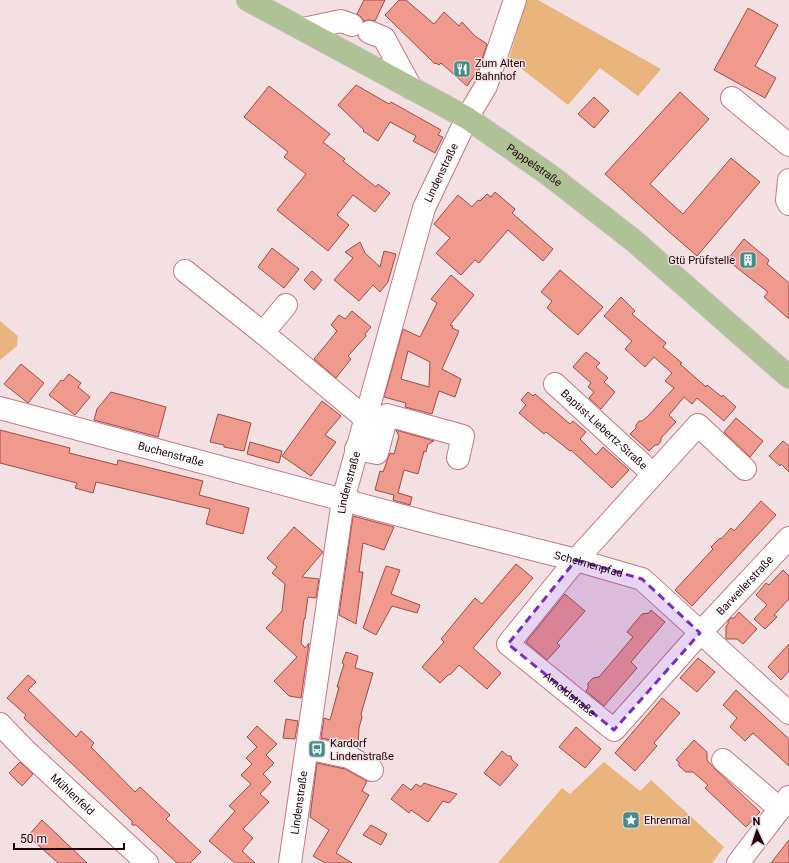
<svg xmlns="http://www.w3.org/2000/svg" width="789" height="863" font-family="Roboto,sans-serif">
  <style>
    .green { fill: #eab57c }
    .building { fill: #f0998d; stroke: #9d4e45; fill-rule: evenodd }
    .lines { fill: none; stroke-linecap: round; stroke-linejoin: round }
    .minor-casing { stroke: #c97585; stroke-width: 24 }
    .major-casing { stroke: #c9c2c4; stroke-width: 24 }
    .minor { stroke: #fff; stroke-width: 22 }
    .major { stroke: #afc295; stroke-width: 22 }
    .marked { fill: #7b2cbf; fill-opacity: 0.2; stroke: #7b2cbf; stroke-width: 3; stroke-dasharray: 8 5; stroke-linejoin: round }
    .labels { text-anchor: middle; stroke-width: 3; stroke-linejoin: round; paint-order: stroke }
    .poi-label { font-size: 11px; fill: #1f0209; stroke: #f3e0e3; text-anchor: start }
    .street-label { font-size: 11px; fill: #1f0209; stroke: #f3e0e3 }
  </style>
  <rect width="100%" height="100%" fill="#f3e0e3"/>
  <path class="green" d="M526,0H538L661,69L638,96L600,68L568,105L509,59Z
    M0,321L18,336L17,346L0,360Z
    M604,762L640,791L651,780L724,847L712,863H498L562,788L570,794Z"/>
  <path class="building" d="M364,0H385L375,21L368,20L364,21L361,17L357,14Z
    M399,0H406L434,24L444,12L459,26L462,22L475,36L487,44L479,69L467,86L441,63L439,65L436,63L435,64L385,15Z
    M748,8L778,25L755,66L776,78L765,98L714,70Z
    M356,85L389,104L391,102L441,130L438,135L443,137L435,153L413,141L416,136L390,122L378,141L363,131L364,130L338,105Z
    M269,86L330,134L323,142L345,159L343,161L376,187L378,184L390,193L375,212L353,195L337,215L349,225L328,251L277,210L306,174L284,157L288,152L244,117Z
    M680,92L709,119L650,184L683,214L731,158L760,182L697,256L667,230L605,174Z
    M594,97L609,111L594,128L578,114Z
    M495,192L515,209L512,213L553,249L543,261L508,230L479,263L475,260L461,275L436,253L450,238L434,224L458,195L472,207L478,200L480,201L487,194L491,197Z
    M744,239L769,260L767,264L789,283V319L764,297L768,292L727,260Z
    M360,242L365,253L380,267L384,251L396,254L388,282L380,292L373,285L359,301L334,280L353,258L345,252Z
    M272,248L299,269L284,288L258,267Z
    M560,270L603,307L578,335L547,308L552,301L541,292Z
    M312,271L322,280L314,290L304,280Z
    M451,275L474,295L450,325L453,326L452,328L459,331L442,369L461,379L455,397L439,391L432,414L405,407L406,403L384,397L403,329L420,337L437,303L431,299ZM408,351L430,362L429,387L401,379Z
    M621,297L635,311L632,314L666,343L663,347L682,363L680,364L706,387L707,385L722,397L723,395L736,407L724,421L697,398L692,404L684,397L669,415L676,422L661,438V441L658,445H655L649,451L630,434L636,428V425L639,421H642L648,416L674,388L665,381L672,373L654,357L645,367L625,349L632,341L604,316Z
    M352,311L371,327L365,334L366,336L348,356L351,359L336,378L314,359L337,331L331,325L339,315L345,319Z
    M586,352L600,363L596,367L608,378L604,382L615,392L601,409L589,398L594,392L588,387L591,383L573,367Z
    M21,364L44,383L28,403L4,384Z
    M69,374L81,383L78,387L90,397L75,415L49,395L61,380L63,381Z
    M111,392L166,407L158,437L94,420L97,409Z
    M528,392L533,396L535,394L570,424L573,421L586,432L580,439L596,455L603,447L629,470L612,488L571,450L570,451L546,432L544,434L519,413L526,405L521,400Z
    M322,401L341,416L325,435L336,442L311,476L282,456Z
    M218,414L251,423L244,451L224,447V445L210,442Z
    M736,418L763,441L750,457L724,432Z
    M0,430L70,448L69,453L117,465L118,460L203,481L199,495L249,508L243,534L206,524L210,509L96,482L93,493L75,488L77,483L0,463Z
    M396,430L434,441L428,444L426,452L424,451L418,474L404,470L398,493L412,497L410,505L393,500L394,495L375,490L380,471L383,472L390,453L394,454L399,436Z
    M783,441L789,446V472L781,464L780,466L769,456Z
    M250,442L282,451L279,463L247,454Z
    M761,501L776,515L692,606L675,590L713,549L711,547L720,538L721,539L731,528L734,531Z
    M353,516L394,527L384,550L363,543L359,572H363L356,624L339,615Z
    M294,527L323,552L302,577L319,579L316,598L308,597L305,619H304L301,643L305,648L309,643L301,698L289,696L274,681L297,657L266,628L282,611L285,584L272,573L277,567L267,558Z
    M516,564L533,578L473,648L501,673L487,689L459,665L451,674L448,675L440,683L422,667L444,642L441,639L475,598L482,604Z
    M386,566L400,570L391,594L420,605L417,613L392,606L376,635L363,628Z
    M783,570L789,576V599L774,615L777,617L765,629L754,619L767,605L756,595L766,583L769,585Z
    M565,594L585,611L557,643L560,646L547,660L526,642Z
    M651,610L665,622L631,662L637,668L604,706L586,691L588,688V683L593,678L599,677L633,637L627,632L642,614L649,613Z
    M739,612L757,629L743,644L737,639H726V626L728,624V621L731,618H734Z
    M789,644V671L781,680L768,667Z
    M346,652L358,656L355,668L373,673L361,714L362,717L359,728L358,746L321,738L324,718L330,720L339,687H337L344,664L342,663Z
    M698,658L715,672L697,692L680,678Z
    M28,675L36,682L28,690L76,737L81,731L94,743L91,747L135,792L140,787L170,815L166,819L201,852L190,863H177L136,825H132V821L24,718L26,715L7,698Z
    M736,690L789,739V766L753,733L745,741L730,727L737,718L723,705Z
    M662,698L680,713L654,743L657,746L635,771L615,753Z
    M286,719L298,721L295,739L283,738Z
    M257,726L277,744L266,755L274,763L263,774L271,782L260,794L269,802L243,829L253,838L242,851L255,863H235L209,841L235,811L229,806L251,784L241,775L252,764L246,758L257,747L247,737Z
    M576,727L601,749L585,768L559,747Z
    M694,740L707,752V760L715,769L760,812L746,827L705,788L708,785L693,772H686L679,766V762L676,760Z
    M502,751L508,756H511L512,760L518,765L500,786L484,773Z
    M20,762L33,774L22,786L9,773Z
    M317,763L345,769L367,781L362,791L369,795L336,853L352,863H325L313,856L329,830L310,817Z
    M424,783L457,794L449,803L443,801L428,822L411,810L409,813L391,799L403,784L411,790L416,784L421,787Z
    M42,820L64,841L87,863H58L28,836Z
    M371,825L387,834L381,845L363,835Z
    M789,840V863H771Z"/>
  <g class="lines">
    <defs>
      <g id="minor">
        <path d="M303,29L341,21L352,25"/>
        <path d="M369,32L384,38L411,88"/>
        <path d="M732,98L789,145"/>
        <path d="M789,180L787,200L789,204"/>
        <path d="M185,271L263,333L365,418"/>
        <path d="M263,333L286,305"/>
        <path id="s1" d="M555,384L653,474"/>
        <path id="s2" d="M0,408L429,523L576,560L642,579L789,713"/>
        <path d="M356,449L377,453L387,415L463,436L458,458"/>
        <path id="s3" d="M745,469L698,425L576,560L508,644L614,730L700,633L789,538"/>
        <path id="s4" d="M0,724L25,750L147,863"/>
        <path d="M307,748L349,757L372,770"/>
        <path d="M723,760L780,809"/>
        <path id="s5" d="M290,863L343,500L424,208L467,118L486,86L515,0"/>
        <path d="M738,863L789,797"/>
      </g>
      <g id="major">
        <path id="s6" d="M248,0L467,118L548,174L633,240L789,377"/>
      </g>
    </defs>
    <use href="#minor" class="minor-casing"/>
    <use href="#major" class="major-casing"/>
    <use href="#minor" class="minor"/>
    <use href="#major" class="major"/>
  </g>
  <path class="marked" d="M576,560L642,579L700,633L614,730L508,644Z"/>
  <defs>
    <symbol id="restaurant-square" viewBox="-11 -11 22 22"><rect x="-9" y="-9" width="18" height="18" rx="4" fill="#468c86" stroke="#f3e0e3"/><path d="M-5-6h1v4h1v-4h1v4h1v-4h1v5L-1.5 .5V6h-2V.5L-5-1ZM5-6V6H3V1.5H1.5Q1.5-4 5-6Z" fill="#fff"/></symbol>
    <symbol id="building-square" viewBox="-11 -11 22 22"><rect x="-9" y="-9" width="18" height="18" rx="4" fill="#468c86" stroke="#f3e0e3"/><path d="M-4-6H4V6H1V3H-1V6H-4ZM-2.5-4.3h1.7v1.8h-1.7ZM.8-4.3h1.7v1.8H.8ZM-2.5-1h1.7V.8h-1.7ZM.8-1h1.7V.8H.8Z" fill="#fff"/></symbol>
    <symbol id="bus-square" viewBox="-11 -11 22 22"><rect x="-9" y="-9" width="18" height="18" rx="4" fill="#468c86" stroke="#f3e0e3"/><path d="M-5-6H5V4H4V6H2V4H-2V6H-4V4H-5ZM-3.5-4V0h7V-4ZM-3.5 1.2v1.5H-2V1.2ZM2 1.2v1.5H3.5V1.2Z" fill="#fff"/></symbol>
    <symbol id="sight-square" viewBox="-11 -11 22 22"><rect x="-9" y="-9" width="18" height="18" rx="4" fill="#468c86" stroke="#f3e0e3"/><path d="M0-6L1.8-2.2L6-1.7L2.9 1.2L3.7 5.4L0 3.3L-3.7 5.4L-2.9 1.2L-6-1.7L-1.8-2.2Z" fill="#fff"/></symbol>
  </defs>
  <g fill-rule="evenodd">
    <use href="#restaurant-square" x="452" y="59" width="20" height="20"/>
    <use href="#building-square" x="738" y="250" width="20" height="20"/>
    <use href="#bus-square" x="307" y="739" width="20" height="20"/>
    <use href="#sight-square" x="621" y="810" width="20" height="20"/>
  </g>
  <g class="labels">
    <g class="poi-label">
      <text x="475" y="67">Zum Alten<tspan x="475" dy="13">Bahnhof</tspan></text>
      <text x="735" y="264" text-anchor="end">Gtü Prüfstelle</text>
      <text x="330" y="747">Kardorf<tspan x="330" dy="13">Lindenstraße</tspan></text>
      <text x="644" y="824">Ehrenmal</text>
    </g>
    <g class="street-label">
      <text dy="4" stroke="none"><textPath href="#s6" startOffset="331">Pappelstraße</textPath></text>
      <text dy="4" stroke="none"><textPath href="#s5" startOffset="709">Lindenstraße</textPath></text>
      <text dy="4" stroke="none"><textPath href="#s1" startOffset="67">Baptist-Liebertz-Straße</textPath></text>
      <text dy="4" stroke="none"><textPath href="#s2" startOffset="177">Buchenstraße</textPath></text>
      <text dy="4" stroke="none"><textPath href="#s5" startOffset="385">Lindenstraße</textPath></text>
      <text dy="4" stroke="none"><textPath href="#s2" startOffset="609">Schelmenpfad</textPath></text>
      <text dy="4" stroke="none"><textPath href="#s3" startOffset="686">Barweilerstraße</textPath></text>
      <text dy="4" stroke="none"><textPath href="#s3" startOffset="434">Arnoldstraße</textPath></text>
      <text dy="4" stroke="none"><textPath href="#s4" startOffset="101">Mühlenfeld</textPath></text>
      <text dy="4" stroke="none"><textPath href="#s5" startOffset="61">Lindenstraße</textPath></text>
    </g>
  </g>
  <g transform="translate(757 831) rotate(357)" stroke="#f3e0e3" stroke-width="3" paint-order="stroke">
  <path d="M0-3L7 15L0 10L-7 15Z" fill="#1f0209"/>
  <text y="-6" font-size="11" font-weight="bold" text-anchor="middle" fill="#1f0209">N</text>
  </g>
  <path d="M14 843v6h110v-6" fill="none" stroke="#1f0209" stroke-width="2"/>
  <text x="20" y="843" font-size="12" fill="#1f0209" stroke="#f3e0e3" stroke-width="3" paint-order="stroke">50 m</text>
</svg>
